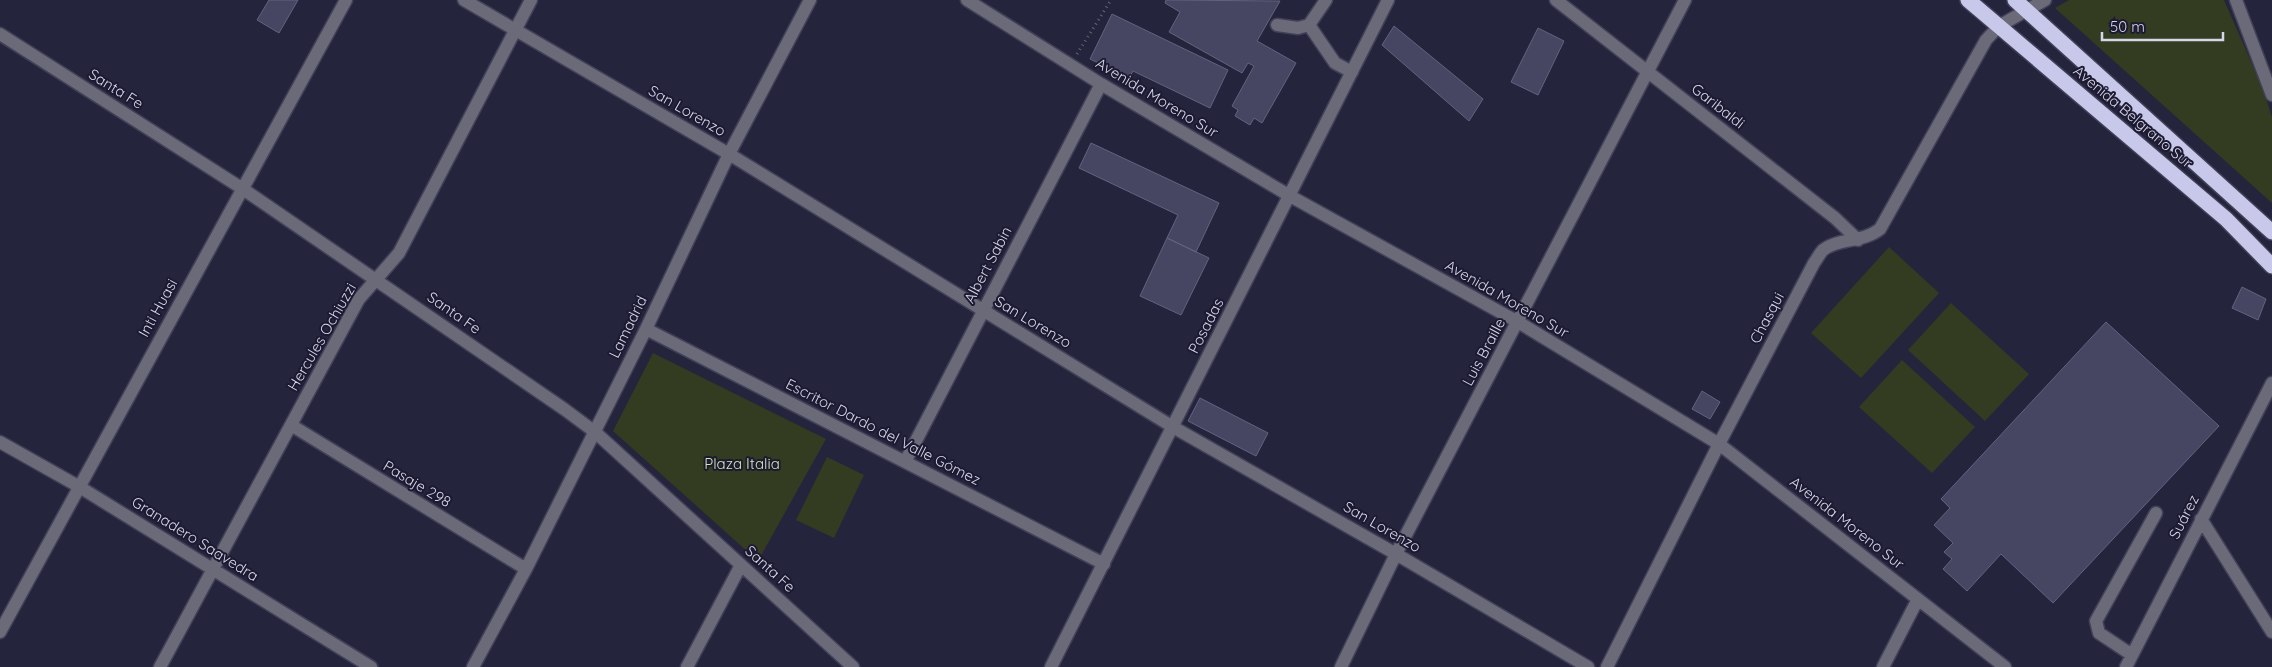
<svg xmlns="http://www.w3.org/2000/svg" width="2272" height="667" font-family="Quicksand,sans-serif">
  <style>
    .green { fill: #333c21 }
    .building { fill: #474662; stroke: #63627f }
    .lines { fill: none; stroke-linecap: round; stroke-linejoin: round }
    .minor-casing { stroke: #414058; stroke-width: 15 }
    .highway-casing { stroke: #414058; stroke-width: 18 }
    .path { stroke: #65657b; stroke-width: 3; stroke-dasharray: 1 4; stroke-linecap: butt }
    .minor { stroke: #6a6a78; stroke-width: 12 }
    .highway { stroke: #c8c8ea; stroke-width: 15 }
    .labels { text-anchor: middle; stroke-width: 4; stroke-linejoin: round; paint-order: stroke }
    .street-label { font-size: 15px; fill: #d6d6e7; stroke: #1c1a32 }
    .park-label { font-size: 15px; fill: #d4e9b1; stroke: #1c1a32 }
  </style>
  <rect width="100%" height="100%" fill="#25243d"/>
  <path class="green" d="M2069,0H2224L2263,89L2272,117V203L2055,8Z
    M1889,247L1939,293L1861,378L1811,333Z
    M1951,303L2029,374L1985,421L1908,350Z
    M653,353L826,439L758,561L613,431Z
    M1902,360L1975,427L1932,473L1859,407Z
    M827,457L864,475L834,538L796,520Z"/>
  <path class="building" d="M269,0H298L279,33L257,20Z
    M1166,0L1280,1L1257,41L1296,63L1262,123L1254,118L1250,125L1235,116L1238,110L1232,106L1254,66L1248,63L1242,73L1169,32L1180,12L1165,3Z
    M1112,14L1228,70L1210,108L1133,71L1129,78L1090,59Z
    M1394,26L1483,99L1469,121L1382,45Z
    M1538,28L1564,41L1538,95L1511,82Z
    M1091,143L1219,203L1196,252L1167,238L1178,215L1079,168Z
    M1167,238L1209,258L1181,315L1140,296Z
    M2242,287L2266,299L2258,320L2232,308Z
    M2106,322L2219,426L2053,603L2001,554L1967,591L1943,569L1952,559L1944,552L1953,543L1934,525L1950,508L1941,499Z
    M1702,391L1720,402L1710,419L1692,409Z
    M1200,398L1268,433L1256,456L1188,421Z"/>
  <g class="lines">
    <defs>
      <path id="minor" d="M464,0L729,154L1173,427L1396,554L1588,667
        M967,0L1101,84L1290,196L1518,322L1719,444L2005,667
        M1556,0L1835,218L1858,240
        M2236,0L2272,95
        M1277,25L1298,28L1309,25L1326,0
        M1309,25L1335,63L1352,72
        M0,34L243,189L564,409L595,432L853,667
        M646,329L1104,564
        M291,425L526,569
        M0,442L78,486L371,667
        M905,462L1101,84
        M2201,519L2272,632
        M0,632L346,0
        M2132,655L2099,633L2096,621L2156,513
        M160,667L359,299L399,253L531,0
        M473,667L526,569L646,329L729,154L810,0
        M687,667L741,565
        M1051,667L1388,0
        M1341,667L1396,554L1685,0
        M1607,667L1719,444L1814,263C1817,259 1820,253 1823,250C1838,238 1862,243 1880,229L1986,40L1999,26L2045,0
        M1883,667L1918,599
        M2126,667L2272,383"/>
      <path id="highway" d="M1968,0L2226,219L2272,266
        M2015,0L2272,232"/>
    </defs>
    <use href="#minor" class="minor-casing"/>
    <use href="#highway" class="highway-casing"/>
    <path class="path" d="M1077,54L1111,0"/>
    <use href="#minor" class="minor"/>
    <use href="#highway" class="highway"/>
  </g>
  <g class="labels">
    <g class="street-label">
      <text transform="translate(116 89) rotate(32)" y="5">Santa Fe</text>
      <text transform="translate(1157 98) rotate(31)" y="5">Avenida Moreno Sur</text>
      <text transform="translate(1718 106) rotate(38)" y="5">Garibaldi</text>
      <text transform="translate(687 111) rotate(30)" y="5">San Lorenzo</text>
      <text transform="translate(2133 117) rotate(40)" y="5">Avenida Belgrano Sur</text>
      <text transform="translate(988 265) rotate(-62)" y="5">Albert Sabin</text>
      <text transform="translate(1507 299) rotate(30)" y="5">Avenida Moreno Sur</text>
      <text transform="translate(158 308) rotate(-61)" y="5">Inti Huasi</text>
      <text transform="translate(454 313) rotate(35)" y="5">Santa Fe</text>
      <text transform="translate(1767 318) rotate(-62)" y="5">Chasqui</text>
      <text transform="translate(1033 322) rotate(31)" y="5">San Lorenzo</text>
      <text transform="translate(1206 326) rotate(-63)" y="5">Posadas</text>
      <text transform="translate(628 327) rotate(-64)" y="5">Lamadrid</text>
      <text transform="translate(322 337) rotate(-60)" y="5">Hercules Ochiuzzi</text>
      <text transform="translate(1484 352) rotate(-62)" y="5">Luis Braille</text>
      <text transform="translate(883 432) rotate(27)" y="5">Escritor Dardo del Valle Gómez</text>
      <text transform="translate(417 484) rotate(31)" y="5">Pasaje 298</text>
      <text transform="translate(2184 517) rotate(-63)" y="5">Suárez</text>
      <text transform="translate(1847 523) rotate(38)" y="5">Avenida Moreno Sur</text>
      <text transform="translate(1382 527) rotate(30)" y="5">San Lorenzo</text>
      <text transform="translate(195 539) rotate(32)" y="5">Granadero Saavedra</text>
      <text transform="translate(770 569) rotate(42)" y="5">Santa Fe</text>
    </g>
    <g class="park-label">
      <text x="742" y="469">Plaza Italia</text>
    </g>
  </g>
  <path d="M2102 32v8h121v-8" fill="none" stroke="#d6d6e7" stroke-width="2.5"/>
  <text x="2110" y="32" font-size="15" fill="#d6d6e7" stroke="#1c1a32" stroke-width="4" paint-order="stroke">50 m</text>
</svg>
